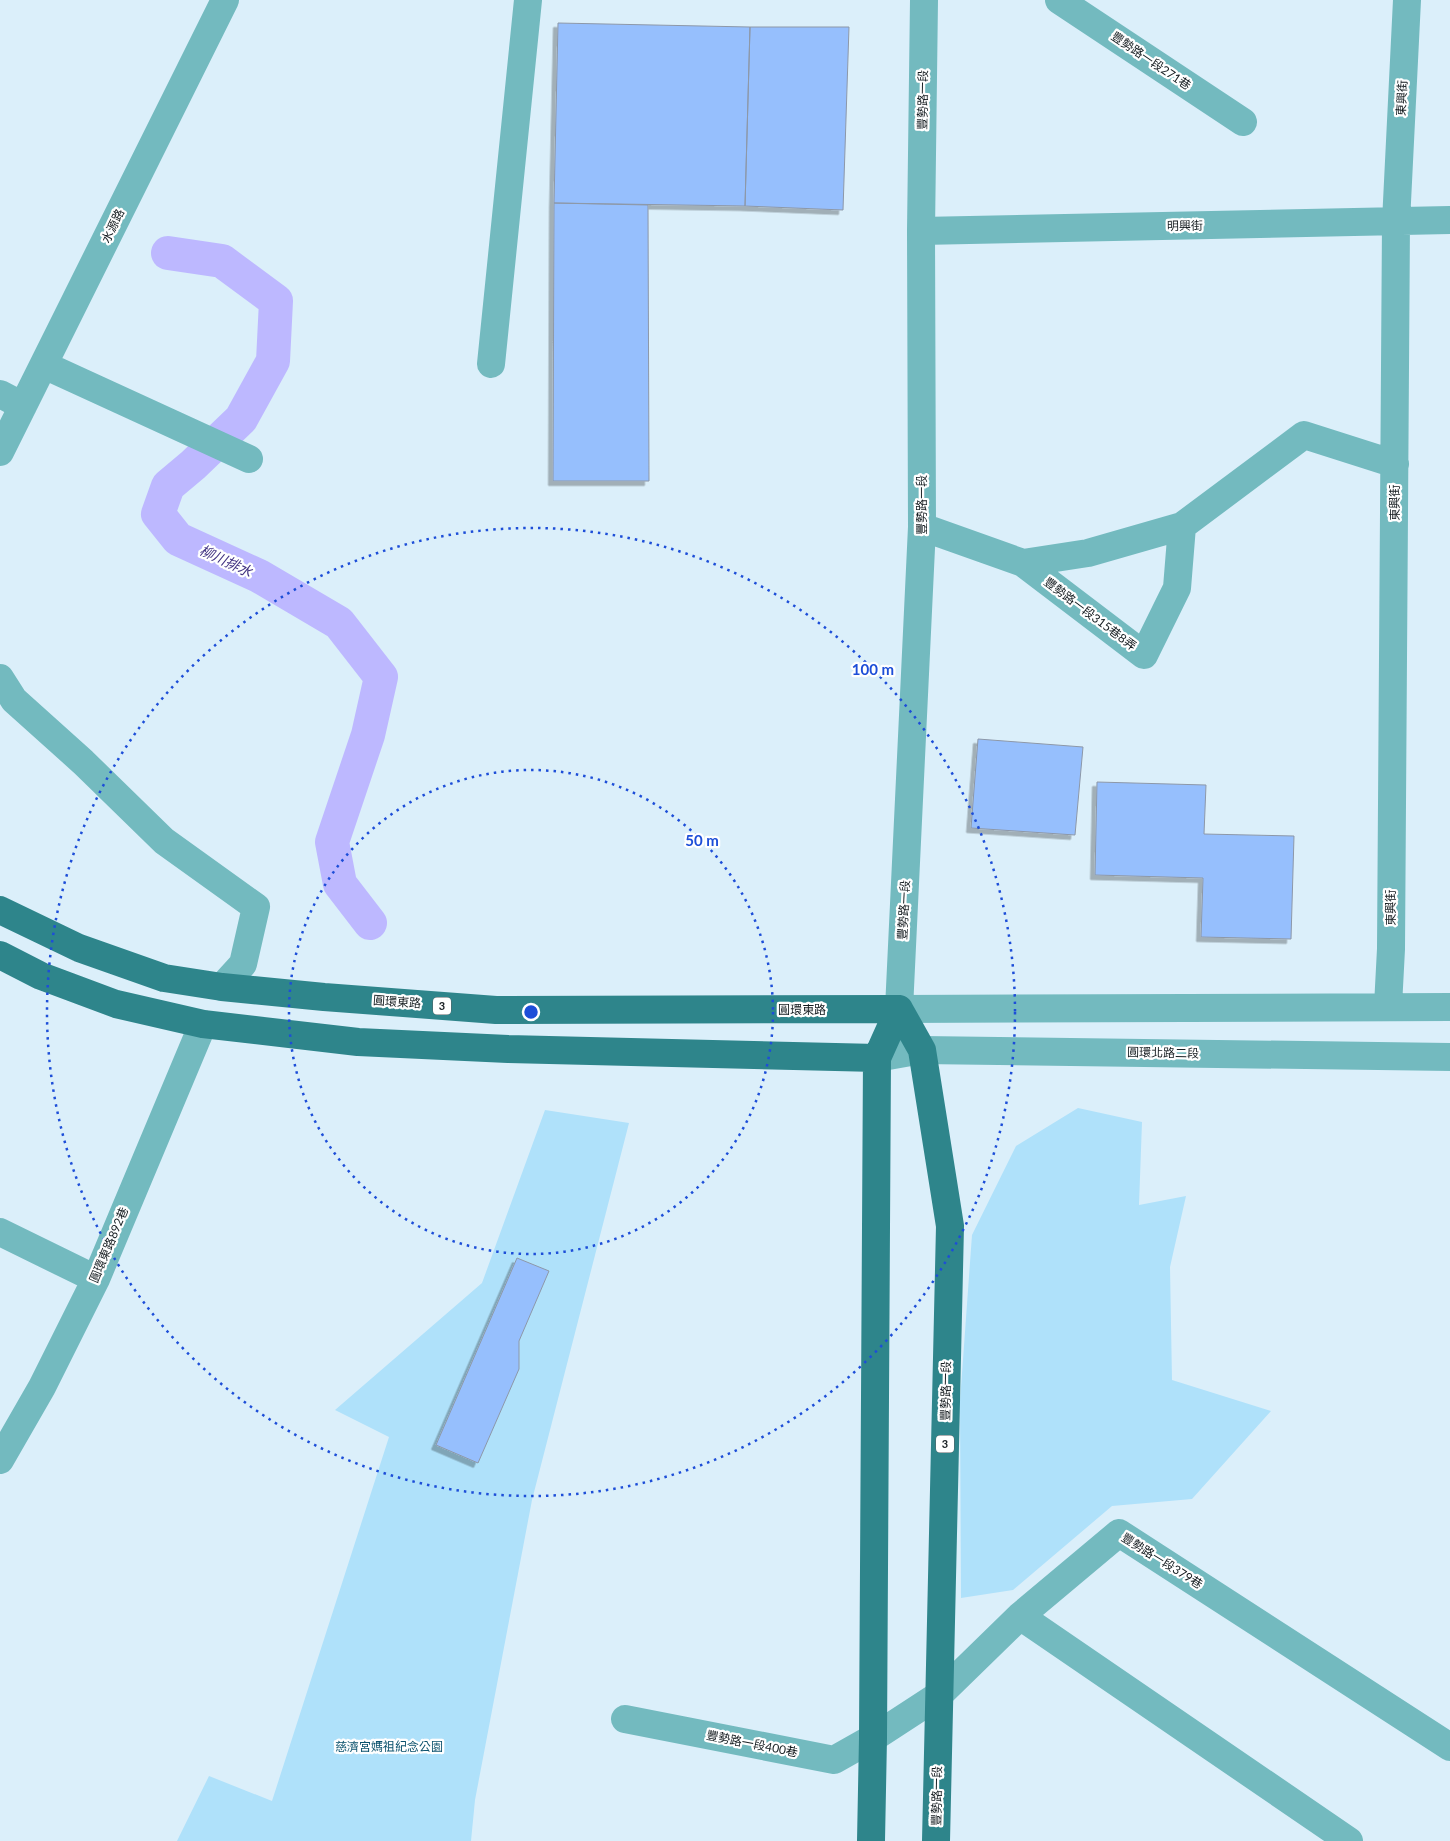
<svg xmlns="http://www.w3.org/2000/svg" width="1450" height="1841" font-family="Lato,'Noto Sans TC',sans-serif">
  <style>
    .green { fill: #afe1fa }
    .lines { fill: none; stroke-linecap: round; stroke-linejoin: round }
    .canal { stroke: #bdb8ff; stroke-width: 34 }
    .building { fill: #96bffd; stroke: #8d98a8; filter: url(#shadow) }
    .minor { stroke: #73babf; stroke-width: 28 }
    .major { stroke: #2e858b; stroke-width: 28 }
    .ring { fill: none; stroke: #1d4ed8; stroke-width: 2.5; stroke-dasharray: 2.5 5 }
    .labels { text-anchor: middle; stroke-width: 4.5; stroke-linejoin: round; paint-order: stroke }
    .shield { fill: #fff; stroke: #5a5f62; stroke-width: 1 }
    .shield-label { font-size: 11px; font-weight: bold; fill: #141b1f }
    .street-label { font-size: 12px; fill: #141b1f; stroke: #fff }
    .park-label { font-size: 12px; fill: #0d536e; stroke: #fff }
    .water-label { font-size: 14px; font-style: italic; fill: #403181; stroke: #fff }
    .centre { fill: #1d4ed8; stroke: #fff; stroke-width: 2.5 }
    .ring-label { font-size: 15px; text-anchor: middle; font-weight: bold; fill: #1d4ed8; stroke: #fff; stroke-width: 4.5; stroke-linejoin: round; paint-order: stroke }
  </style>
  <defs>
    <filter id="shadow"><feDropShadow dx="-4.5" dy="4.5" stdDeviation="0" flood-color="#0004"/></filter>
  </defs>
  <rect width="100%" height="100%" fill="#dbeffa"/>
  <path class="green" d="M1078,1108L1142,1122L1139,1205L1186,1196L1170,1267L1172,1380L1271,1411L1192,1499L1112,1506L1013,1590L961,1598L960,1401L972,1235L1016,1146Z
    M545,1110L629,1123L532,1500L475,1800L471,1841H177L209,1776L272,1801L389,1437L335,1410L482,1283Z"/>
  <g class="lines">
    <path class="canal" d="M168,253L222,261L276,301L273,361L241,419L193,465L168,486L158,514L178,539L259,576L339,623L381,677L368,735L332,842L340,884L370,923"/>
  </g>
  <path class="building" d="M558,23L750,27L745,206L554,203Z
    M750,27H849L843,210L745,206Z
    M554,203L648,205L649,481H553Z
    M978,739L1083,747L1075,835L971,828Z
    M1097,782L1206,785L1204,834L1294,836L1291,939L1201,937L1203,878L1095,875Z
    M517,1258L549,1271L519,1341V1369L478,1463L436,1445Z"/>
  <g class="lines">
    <path class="minor" d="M924,0L921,231L922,527L899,1009L1450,1007
      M1059,0L1243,122
      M921,231L1450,220
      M491,364L528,0
      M44,365L249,459
      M0,394L23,406
      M0,452L225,0
      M922,527L1023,563L1088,553L1182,526L1304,435L1395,464
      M1023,563L1144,655L1177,588L1182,526
      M0,678L14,700L83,762L164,841L256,907L243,964L222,987
      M1388,1006L1391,949L1396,222L1407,0
      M877,1058L922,1050L1450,1057
      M0,1232L96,1279
      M0,1460L42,1387L96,1279L203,1024
      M1020,1616L1349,1841
      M625,1719L834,1760L873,1738L939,1695L1020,1616L1119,1533L1450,1747"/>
    <path class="major" d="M0,910L79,948L164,978L222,987L324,997L496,1010L899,1009
      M0,955L41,976L116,1004L203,1024L358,1042L508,1049L877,1058
      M899,1009L922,1050L950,1226L936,1841
      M871,1841L873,1738L877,1058L899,1009"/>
  </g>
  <g class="ring">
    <circle cx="531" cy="1012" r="242"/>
    <circle cx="531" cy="1012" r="484"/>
  </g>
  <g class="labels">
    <g class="shield">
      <rect x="433" y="997.5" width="18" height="17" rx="4"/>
      <rect x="936" y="1435.5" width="18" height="17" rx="4"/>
    </g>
    <g class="shield-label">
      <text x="442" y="1010">3</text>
      <text x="945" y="1448">3</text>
    </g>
    <g class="street-label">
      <text transform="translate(1151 61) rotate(34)" y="4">豐勢路一段271巷</text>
      <text transform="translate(1402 98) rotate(-87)" y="4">東興街</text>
      <text transform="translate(923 100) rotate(-89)" y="4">豐勢路一段</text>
      <text transform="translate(113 226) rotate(-64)" y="4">水源路</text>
      <text transform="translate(1185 226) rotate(-1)" y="4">明興街</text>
      <text transform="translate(1395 503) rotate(-90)" y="4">東興街</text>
      <text transform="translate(922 505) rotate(-90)" y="4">豐勢路一段</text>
      <text transform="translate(1090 614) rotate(37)" y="4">豐勢路一段315巷8弄</text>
      <text transform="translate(1391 908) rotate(-90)" y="4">東興街</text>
      <text transform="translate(904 910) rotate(-87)" y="4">豐勢路一段</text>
      <text transform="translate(397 1002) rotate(4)" y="4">圓環東路</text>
      <text x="802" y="1014">圓環東路</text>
      <text transform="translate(1163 1053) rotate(1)" y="4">圓環北路二段</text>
      <text transform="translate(109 1245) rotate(-67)" y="4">圓環東路892巷</text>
      <text transform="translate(946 1391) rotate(-89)" y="4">豐勢路一段</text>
      <text transform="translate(1162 1561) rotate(32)" y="4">豐勢路一段379巷</text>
      <text transform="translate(752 1744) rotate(11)" y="4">豐勢路一段400巷</text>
      <text transform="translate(937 1796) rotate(-89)" y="4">豐勢路一段</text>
    </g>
    <g class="park-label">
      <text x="389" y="1751">慈濟宮媽祖紀念公園</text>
    </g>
    <g class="water-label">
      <text transform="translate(226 561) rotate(25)" y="5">柳川排水</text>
    </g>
  </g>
  <circle cx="531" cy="1012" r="8" class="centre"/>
  <g class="ring-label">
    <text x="873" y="675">100 m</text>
    <text x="702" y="846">50 m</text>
  </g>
</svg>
